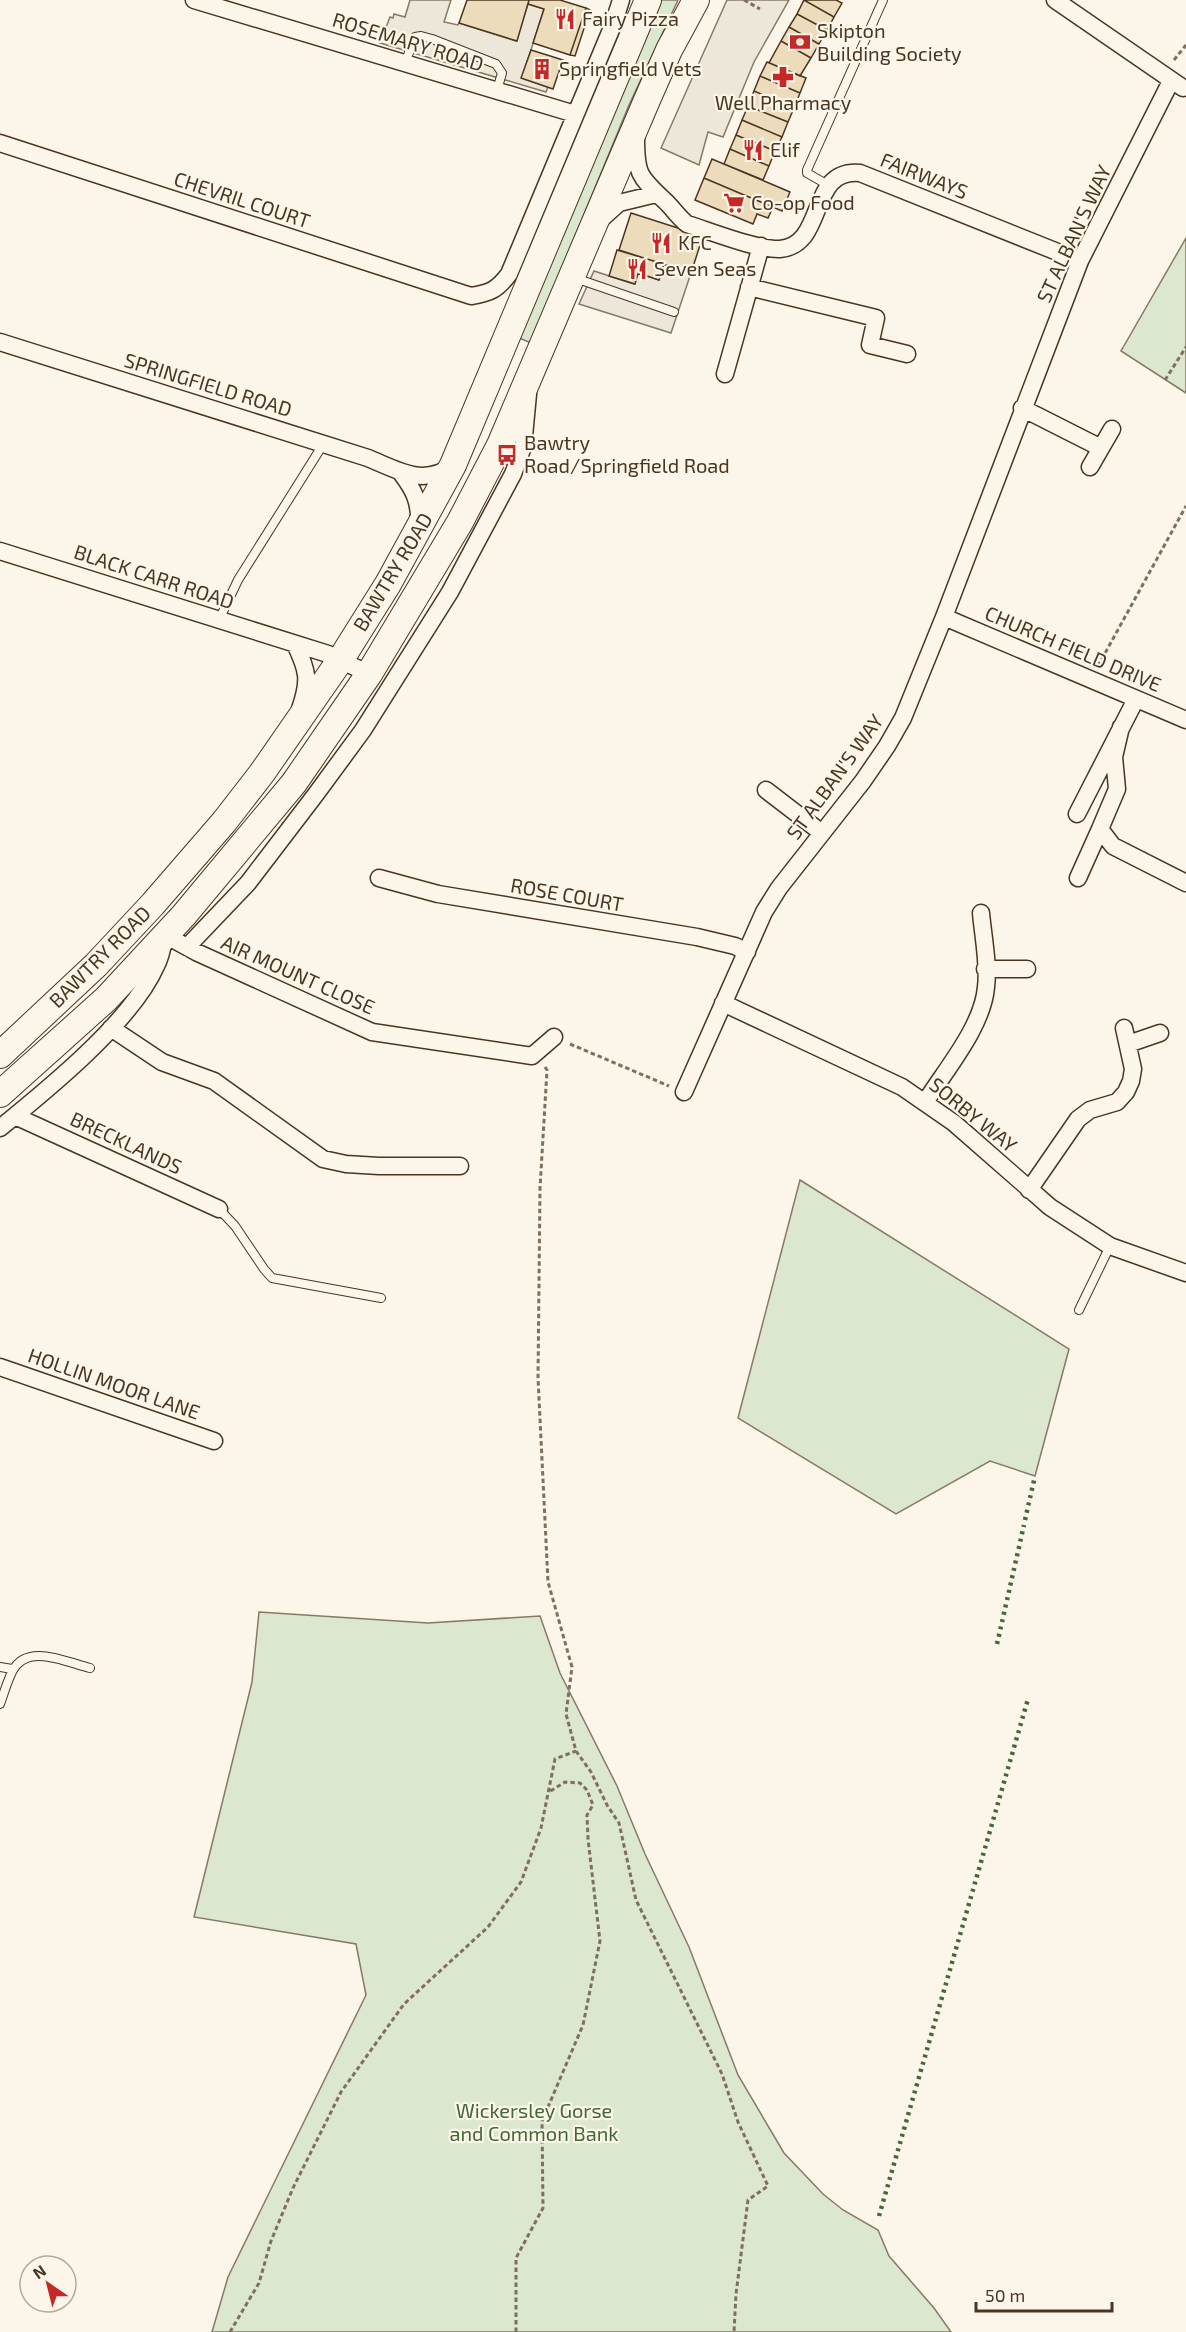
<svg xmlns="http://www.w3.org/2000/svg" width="1186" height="2332" font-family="'Exo 2',sans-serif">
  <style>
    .green { fill: #dce7d0; stroke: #887966; stroke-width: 1.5 }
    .parking { fill: #ede7d9; stroke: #887966; stroke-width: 1.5 }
    .building { fill: #ecdcbc; stroke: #4a3520; stroke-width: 1.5 }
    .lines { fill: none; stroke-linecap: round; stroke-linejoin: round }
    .service-casing { stroke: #4a3520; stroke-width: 10 }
    .minor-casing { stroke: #4a3520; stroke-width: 19 }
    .primary-casing { stroke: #4a3520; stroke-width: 28 }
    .path { stroke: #7f6f5c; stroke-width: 3; stroke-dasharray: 4.5 3; stroke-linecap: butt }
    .service { stroke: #fbf6e9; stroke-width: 8 }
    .minor { stroke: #fbf6e9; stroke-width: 16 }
    .primary { stroke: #fbf6e9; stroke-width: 26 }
    .hedge { stroke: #436837; stroke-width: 4.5; stroke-dasharray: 3 4.5; stroke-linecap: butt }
    .labels { text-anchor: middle; stroke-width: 4.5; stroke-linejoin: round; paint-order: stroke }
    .poi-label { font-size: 20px; fill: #4a3520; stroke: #fbf6e9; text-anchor: start }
    .street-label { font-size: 20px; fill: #4a3520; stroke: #fbf6e9 }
    .park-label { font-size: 20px; fill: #436837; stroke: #fbf6e9 }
  </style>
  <rect width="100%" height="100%" fill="#fbf6e9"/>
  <path class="green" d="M659,0H678L629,105L531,343L517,337Z
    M1186,238V393L1121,351Z
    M800,1180L1069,1349L1035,1476L990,1461L896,1514L738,1418Z
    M259,1612L428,1623L540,1616L560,1673L617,1786L645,1854L689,1947L738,2075L784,2153L823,2194L843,2210L878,2230L889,2256L934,2308L951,2332H212L228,2277L366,1995L356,1944L194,1917L252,1682Z"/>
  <path class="parking" d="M410,0H451L444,22L458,25L459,23L516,41L528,4L544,9L522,78L548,87L546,92L380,43L390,17L393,18L394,14L405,17Z
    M727,0H789L754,62L723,137L708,132L699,165L661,148Z
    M664,264L691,273L671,333L579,304L594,271L634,284L638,273L659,280Z"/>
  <path class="building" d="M467,0H529L517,41L459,23Z
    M529,0H560L586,8L570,55L533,43L544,9L528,4Z
    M804,0L834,17L827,30L797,14Z
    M804,0H836L842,3L834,17Z
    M586,8L590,10L575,56L570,55Z
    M797,14L827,30L819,44L789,27Z
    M789,27L819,44L811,58L781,41Z
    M781,41L811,58L800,76L769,63Z
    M531,50L563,60L553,89L521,78Z
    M767,62L806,78L800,93L760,76Z
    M760,76L800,93L794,108L754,91Z
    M754,91L794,108L788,122L748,106Z
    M748,106L788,122L782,137L742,120Z
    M742,120L782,137L775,151L736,135Z
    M736,135L775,151L769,166L730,149Z
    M730,149L769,166L763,180L724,164Z
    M712,159L790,192L782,211L704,178Z
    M704,178L773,207L768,218L757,214L753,224L695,200Z
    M631,213L703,236L691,273L619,250Z
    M617,250L664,264L659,280L638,273L635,284L609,276Z"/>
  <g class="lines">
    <defs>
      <path id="service" d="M405,63L415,37L421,36L432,39L496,64L502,73L497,90
        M828,185L807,173V170L883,0
        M575,278L674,312
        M219,620L238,580L324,443
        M219,1209L235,1226L264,1269L272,1278L381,1298
        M1079,1310L1110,1246
        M0,1667L12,1669
        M0,1704C4,1693 7,1682 12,1672C26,1642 66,1662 90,1668"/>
      <path id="minor" d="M194,0L575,114
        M1055,0L1183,88
        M636,138C636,172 638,176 664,200C672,207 678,217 687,224C710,231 757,250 780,249C827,245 807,168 860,173L1080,261
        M0,143L471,296C490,293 497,290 509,274L613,25L621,0
        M599,221L619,203L656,194
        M749,287L876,318L870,345L907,354
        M0,342L368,458C397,470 423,487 452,466
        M725,374L761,246
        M1022,408L1101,448
        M1090,467L1112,429
        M401,473C414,490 420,502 419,524
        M0,551L328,654L369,674
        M944,617L1186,720
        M295,644C308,671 310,680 300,709
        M1121,727L1114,757L1117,789L1100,829L1113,846L1186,883
        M766,790L822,833
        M1077,814L1136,699
        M379,878L438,894L697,937L735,946L747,952
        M1078,878L1100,829
        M187,947L248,883L316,794L363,730L450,592L513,474L523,447L528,394
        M985,969H1027
        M723,1003L902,1087L954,1123L1050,1207L1110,1246L1186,1273
        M111,1028L162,1062L214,1081L323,1159L346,1164L379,1166H460
        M1128,1044L1160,1033
        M684,1092L764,912L779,888L863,781L887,746L903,718L944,617L1080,261L1171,81
        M926,1101C946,1069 983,1026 986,987C989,965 983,936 981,913
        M15,1116L219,1209
        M0,1128C47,1090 132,1021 156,966C161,957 163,946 165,935L196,952L372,1032L532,1056L554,1037
        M1029,1190L1078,1119L1090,1110L1117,1102L1126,1092L1131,1081L1133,1069L1124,1028
        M0,1367L214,1441"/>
      <path id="primary" d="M0,1055L96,965L153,904L224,822L262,773L341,659L388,584L453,465L648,0
        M0,1094L106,999L184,915L294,783L369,674L460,522L500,445L647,100L669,50L696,0"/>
    </defs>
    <use href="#service" class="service-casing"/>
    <use href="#minor" class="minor-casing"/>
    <use href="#primary" class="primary-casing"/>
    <path class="path" d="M744,0L760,9
      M1174,60L1186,45
      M1165,380L1186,347
      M1098,666L1186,506
      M570,1044L669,1086
      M545,1067L547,1070L540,1188L538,1378L548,1582L572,1667L566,1714L576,1751L591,1772L607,1805L619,1823L636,1900L722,2074L738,2122L768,2186L748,2200L736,2294L734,2332
      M230,2332L259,2283L271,2241L293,2188L341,2092L404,2004L488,1927L521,1882L541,1828L555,1759L576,1751
      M516,2332V2258L543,2208L542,2121L583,2025L600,1941L588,1839L587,1815L593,1805L587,1790L580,1783L565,1782L549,1792"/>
    <use href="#service" class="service"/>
    <use href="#minor" class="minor"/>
    <use href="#primary" class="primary"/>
    <path class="hedge" d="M1025,1520L1035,1476
      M997,1644L1024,1525
      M879,2216L1028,1699"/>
  </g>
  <defs>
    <symbol id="restaurant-bare" viewBox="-9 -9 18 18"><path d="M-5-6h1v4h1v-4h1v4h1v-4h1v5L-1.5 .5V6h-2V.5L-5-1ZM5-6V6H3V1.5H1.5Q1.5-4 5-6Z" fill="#c62828" stroke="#fbf6e9" stroke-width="2.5" paint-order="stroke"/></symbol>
    <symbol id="bank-bare" viewBox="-9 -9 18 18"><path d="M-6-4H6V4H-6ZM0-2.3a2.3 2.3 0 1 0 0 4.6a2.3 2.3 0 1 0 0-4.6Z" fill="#c62828" stroke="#fbf6e9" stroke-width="2.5" paint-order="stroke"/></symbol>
    <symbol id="building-bare" viewBox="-9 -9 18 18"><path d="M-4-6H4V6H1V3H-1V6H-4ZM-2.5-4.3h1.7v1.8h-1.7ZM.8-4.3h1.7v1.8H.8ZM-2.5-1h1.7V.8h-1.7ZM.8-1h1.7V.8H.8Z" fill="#c62828" stroke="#fbf6e9" stroke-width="2.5" paint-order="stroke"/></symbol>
    <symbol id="pharmacy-bare" viewBox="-9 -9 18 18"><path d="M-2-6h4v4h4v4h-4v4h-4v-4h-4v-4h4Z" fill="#c62828" stroke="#fbf6e9" stroke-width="2.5" paint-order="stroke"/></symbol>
    <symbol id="supermarket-bare" viewBox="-9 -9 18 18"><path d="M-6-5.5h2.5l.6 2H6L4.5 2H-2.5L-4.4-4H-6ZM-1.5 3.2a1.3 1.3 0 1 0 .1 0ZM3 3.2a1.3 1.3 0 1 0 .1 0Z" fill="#c62828" stroke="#fbf6e9" stroke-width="2.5" paint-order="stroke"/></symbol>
    <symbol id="bus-bare" viewBox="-9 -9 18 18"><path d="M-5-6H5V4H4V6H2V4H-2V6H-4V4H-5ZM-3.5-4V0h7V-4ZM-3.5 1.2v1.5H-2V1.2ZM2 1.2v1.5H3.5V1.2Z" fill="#c62828" stroke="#fbf6e9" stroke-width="2.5" paint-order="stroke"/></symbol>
  </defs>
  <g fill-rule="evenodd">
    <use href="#restaurant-bare" x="550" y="4" width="30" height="30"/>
    <use href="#bank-bare" x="785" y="27" width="30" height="30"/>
    <use href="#building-bare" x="527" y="54" width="30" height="30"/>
    <use href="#pharmacy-bare" x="768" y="62" width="30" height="30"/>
    <use href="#restaurant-bare" x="738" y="135" width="30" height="30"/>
    <use href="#supermarket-bare" x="719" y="188" width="30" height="30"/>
    <use href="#restaurant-bare" x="646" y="228" width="30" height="30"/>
    <use href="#restaurant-bare" x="622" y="254" width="30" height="30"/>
    <use href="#bus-bare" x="492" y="440" width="30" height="30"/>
  </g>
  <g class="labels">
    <g class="poi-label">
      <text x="582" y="26">Fairy Pizza</text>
      <text x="817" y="38">Skipton<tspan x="817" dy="23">Building Society</tspan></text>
      <text x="559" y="76">Springfield Vets</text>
      <text x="783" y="110" text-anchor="middle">Well Pharmacy</text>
      <text x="770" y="157">Elif</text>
      <text x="751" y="210">Co-op Food</text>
      <text x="678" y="250">KFC</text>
      <text x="654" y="276">Seven Seas</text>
      <text x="524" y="450">Bawtry<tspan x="524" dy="23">Road/Springfield Road</tspan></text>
    </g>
    <g class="street-label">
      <text transform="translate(408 42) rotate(17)" y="7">ROSEMARY ROAD</text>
      <text transform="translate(924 176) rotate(22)" y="7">FAIRWAYS</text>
      <text transform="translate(242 200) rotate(18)" y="7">CHEVRIL COURT</text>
      <text transform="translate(1074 234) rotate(-65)" y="7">ST ALBAN'S WAY</text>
      <text transform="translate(208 385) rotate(17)" y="7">SPRINGFIELD ROAD</text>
      <text transform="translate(393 572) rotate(-59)" y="7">BAWTRY ROAD</text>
      <text transform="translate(154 577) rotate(18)" y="7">BLACK CARR ROAD</text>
      <text transform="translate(1073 649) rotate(23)" y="7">CHURCH FIELD DRIVE</text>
      <text transform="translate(835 777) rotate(-54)" y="7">ST ALBAN'S WAY</text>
      <text transform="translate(567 895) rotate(10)" y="7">ROSE COURT</text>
      <text transform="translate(100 957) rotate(-45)" y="7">BAWTRY ROAD</text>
      <text transform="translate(298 975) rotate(24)" y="7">AIR MOUNT CLOSE</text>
      <text transform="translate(973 1115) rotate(39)" y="7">SORBY WAY</text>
      <text transform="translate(126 1143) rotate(25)" y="7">BRECKLANDS</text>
      <text transform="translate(114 1384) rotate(19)" y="7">HOLLIN MOOR LANE</text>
    </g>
    <g class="park-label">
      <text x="534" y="2118">Wickersley Gorse<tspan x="534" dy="23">and Common Bank</tspan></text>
    </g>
  </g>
  <g transform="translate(48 2284) rotate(325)"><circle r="28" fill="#fbf6e9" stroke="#b4a999" stroke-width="1.5"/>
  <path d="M0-4.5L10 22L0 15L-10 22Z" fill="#c62828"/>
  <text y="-9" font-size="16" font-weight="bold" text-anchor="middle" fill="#4a3520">N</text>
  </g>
  <path d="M976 2302v9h136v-9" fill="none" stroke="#4a3520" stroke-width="3"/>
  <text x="985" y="2302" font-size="18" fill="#4a3520" stroke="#fbf6e9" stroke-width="4.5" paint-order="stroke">50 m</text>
</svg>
